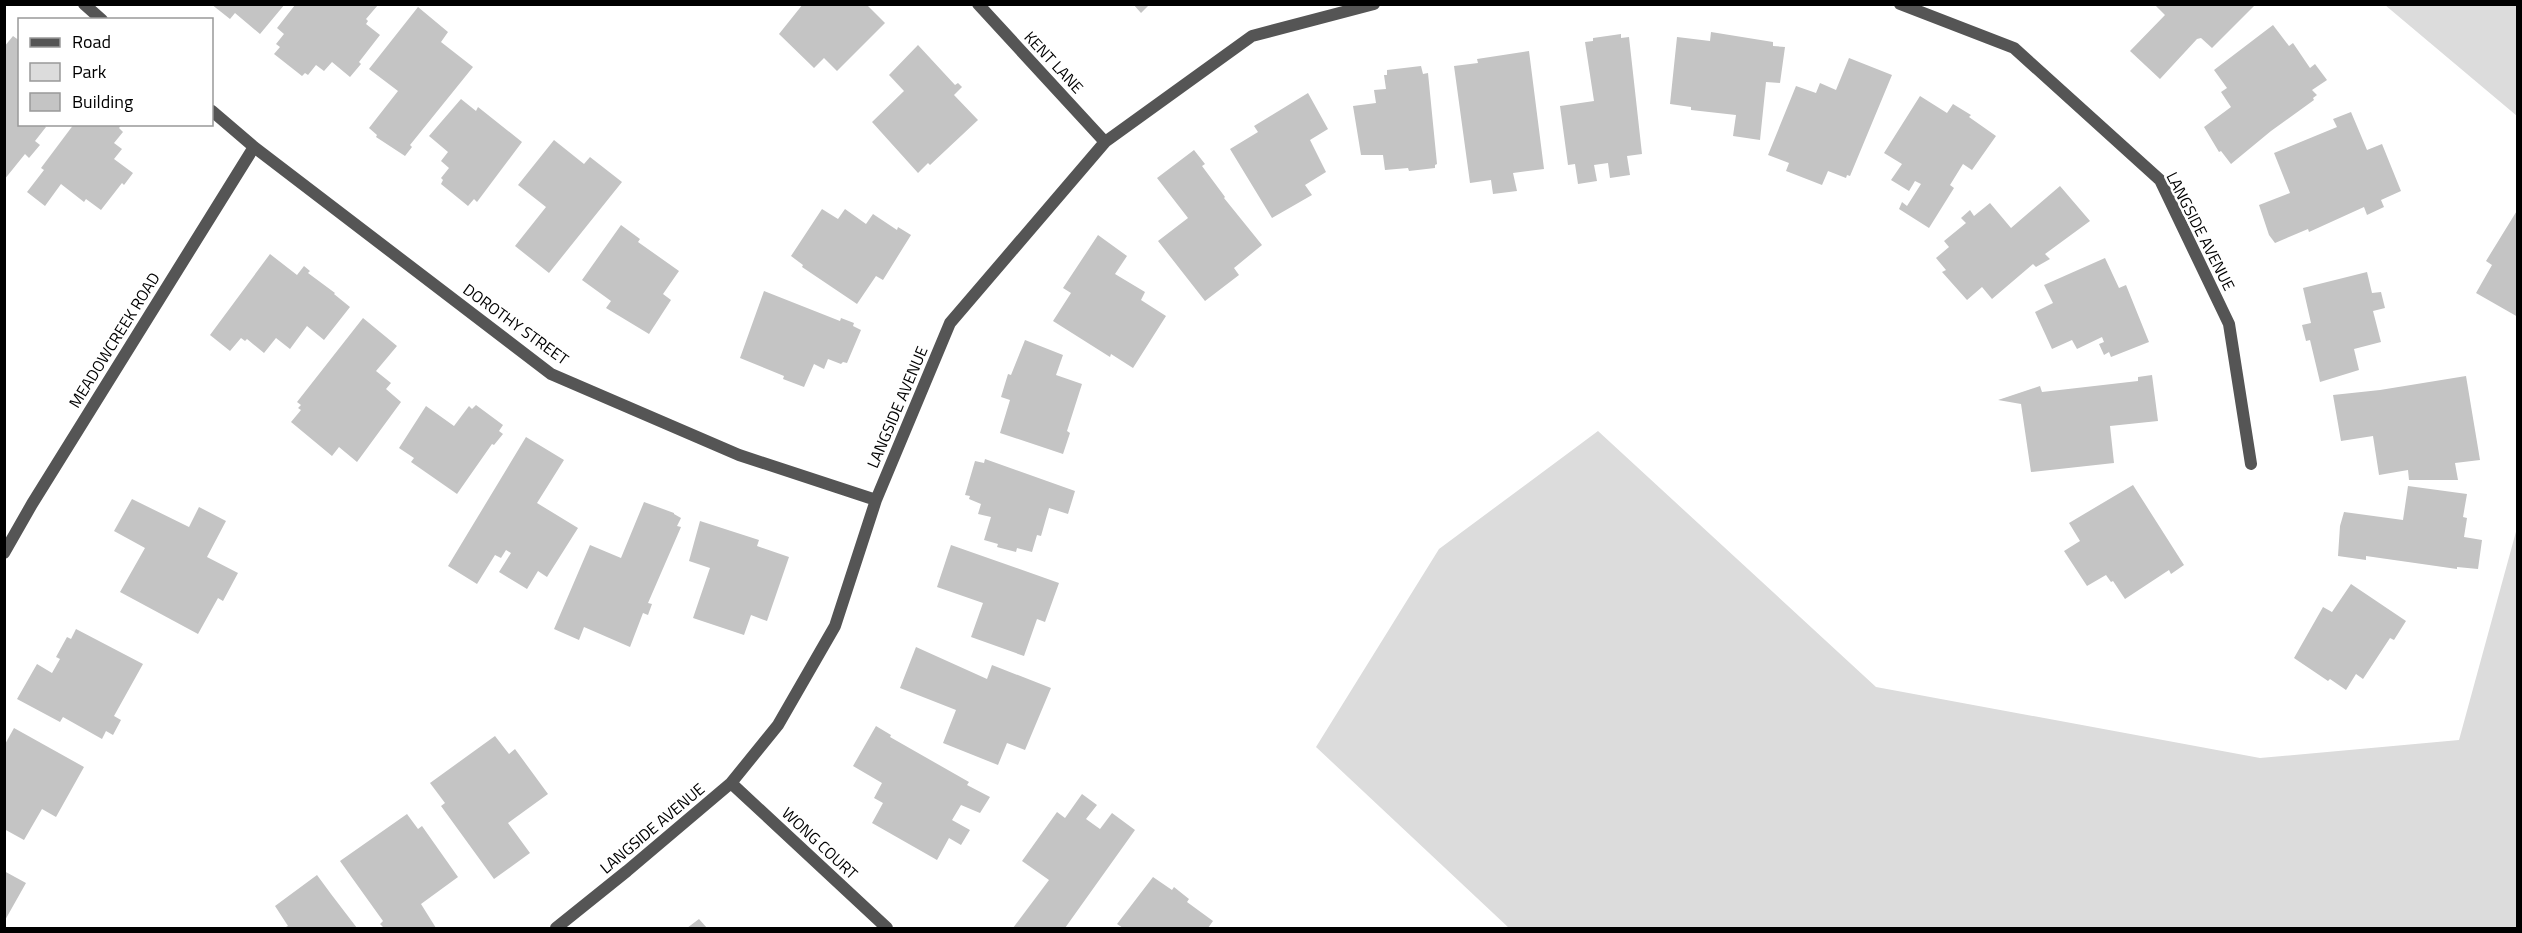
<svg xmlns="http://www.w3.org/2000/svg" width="2522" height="933" font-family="'Titillium Web',sans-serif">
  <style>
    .green { fill: #dcdcdc }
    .building { fill: #c4c4c4 }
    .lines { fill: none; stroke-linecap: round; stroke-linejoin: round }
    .street { stroke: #555; stroke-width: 12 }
    .labels { text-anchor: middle; stroke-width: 5; stroke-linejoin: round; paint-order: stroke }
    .street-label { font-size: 16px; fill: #000; stroke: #fff }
  </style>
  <rect width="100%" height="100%" fill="#fff"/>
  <path class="green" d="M2385,5H2517V116Z
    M1598,431L1876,687L2260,758L2459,740L2517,528V928H1509L1316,747L1439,549Z"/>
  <path class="building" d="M211,4H285L260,34L235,13L230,19Z
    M803,4H866L885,23L837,71L824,58L814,68L779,34Z
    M1133,4H1150L1141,13Z
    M2154,4H2256L2212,48L2201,38L2197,39L2160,79L2130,51L2165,15Z
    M295,5H378L366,19L368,21L366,24L380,35L359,62L361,64L350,77L332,62L324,71L316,65L308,75L305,73L302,76L274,54L280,47L276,44L284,34L277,28Z
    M418,7L448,32L441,42L473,67L410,145L412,147L405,156L376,137L377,135L369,128L398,91L369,69Z
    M2273,25L2289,46L2293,43L2310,68L2315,64L2327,80L2312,90L2317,95L2313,98L2314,100L2271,131L2231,164L2221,151L2219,152L2204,127L2231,107L2221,92L2227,88L2214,70Z
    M1711,32L1773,42V46L1785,47L1780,83L1766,82L1760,140L1733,136L1736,115L1691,110V107L1670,104L1677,37L1710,41Z
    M1621,34V38L1629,37L1642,154L1627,156L1630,175L1610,178L1608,163L1594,165L1597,181L1578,184L1575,164L1568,165L1560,106L1594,101L1585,42L1593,41V38Z
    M13,36L20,41V124H43L46,127L35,141L40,145L29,158L25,154L4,180V47Z
    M918,45L955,85L958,83L962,87L954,95L978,120L930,165L928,163L918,173L872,122L904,91L889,75Z
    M1529,51L1544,169L1513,173L1517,191L1493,194L1491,180L1470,183L1454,66L1478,63L1477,59Z
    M1849,58L1892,75L1850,176L1847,175L1846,178L1828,171L1822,185L1786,171L1789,163L1768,155L1796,86L1816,93L1820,83L1836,90Z
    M1421,66L1423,74L1428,73L1437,164L1435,165V168L1409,171L1408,168L1385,170L1383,155H1361L1353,106L1376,103L1374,90L1386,89L1384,75H1387V70Z
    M1308,93L1328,129L1310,140L1326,172L1305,185L1312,195L1272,218L1230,149L1258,132L1254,126Z
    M1920,96L1947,113L1953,104L1971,115L1969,117L1996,136L1972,170L1963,164L1950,185L1954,188L1929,228L1899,209L1902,202L1907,206L1921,184L1915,181L1909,191L1891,180L1902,164L1884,153Z
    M461,99L476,111L478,107L522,142L477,202L474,199L468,206L441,184L443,180L441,178L449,168L441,161L448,152L429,136Z
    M2351,112L2367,150L2382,144L2401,191L2381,200L2384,207L2367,215L2364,207L2309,232L2308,229L2275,243L2269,235L2259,205L2290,193L2274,153L2337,127L2333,119Z
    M74,124H122L119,128L123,132L114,143L122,149L114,159L133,173L124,185L122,183L101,210L86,199L84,202L61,184L45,206L27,192L44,170L41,168Z
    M554,140L584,164L590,157L622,182L549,273L515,246L546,207L518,185Z
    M1194,150L1205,164L1202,166L1225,197L1224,198L1262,245L1234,268L1239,275L1205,301L1158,241L1188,218L1157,178Z
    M2060,186L2090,221L2045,254L2050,259L2036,267L2033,264L1992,299L1982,287L1967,300L1942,272L1946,270L1936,258L1949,247L1944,241L1966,223L1961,218L1970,210L1974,216L1990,203L2011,228Z
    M822,209L838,219L845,209L866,224L873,214L897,230L898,227L911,235L883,280L876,276L857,304L802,267L803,265L791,256Z
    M2518,209V317L2476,293L2492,265L2486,261Z
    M621,225L640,239L638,242L679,271L663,294L671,300L649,334L606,308L611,301L582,280Z
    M1098,235L1127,256L1115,274L1145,292L1141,300L1166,316L1133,368L1111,354L1110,357L1053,321L1071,293L1063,288Z
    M270,254L297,275L304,266L310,271L308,273L335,293L334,294L350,307L324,340L307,326L290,349L276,338L264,353L247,339L245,341L241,338L230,351L210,335Z
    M2105,258L2119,288L2126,285L2149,342L2111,357L2109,352L2104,355L2099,344L2104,342L2102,337L2077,349L2072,340L2052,349L2035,312L2053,303L2044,285Z
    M2367,272L2372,293L2381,292L2385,308L2373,311L2381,342L2354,349L2359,370L2320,382L2310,340L2306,341L2302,325L2311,323L2303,288Z
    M764,291L840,321L841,318L854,323L853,326L861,330L847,363L843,362L841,364L828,359L824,369L814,364L804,387L783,379L784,376L740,358Z
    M363,318L397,346L376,371L391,383L386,389L401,402L357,462L339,447L332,456L291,422L301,410L298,408L301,405L297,402Z
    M1025,340L1063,355L1056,375L1082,384L1067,431L1070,433L1063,454L1000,433L1010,400L1001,397L1008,374L1011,375Z
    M2152,375L2158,421L2110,426L2114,463L2031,472L2021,404L1998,400L2040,386L2042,392L2138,381V377Z
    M2466,376L2480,460L2455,463L2458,480H2409L2408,470L2379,475L2373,436L2341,441L2333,395L2380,390Z
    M476,405L503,425L499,431L503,434L494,445L492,444L457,494L411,462L414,458L399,448L426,406L454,426L469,406L472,409Z
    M526,437L564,460L537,503L578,528L547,577L538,571L527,589L499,572L511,553L506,550L501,558L495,555L477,584L448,566Z
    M985,459L1075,491L1068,514L1049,508L1041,536L1037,535L1032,552L1017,548L1016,552L997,547L998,544L984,540L991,517L978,514L981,504L969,499L970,496L965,495L975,461L984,463Z
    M2133,485L2184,565L2171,574L2169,570L2125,599L2113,581L2111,582L2106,575L2087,586L2064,551L2080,541L2069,523Z
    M2408,486L2467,494L2463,517L2467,518L2464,537L2482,540L2478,569L2457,567V569L2366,556V560L2338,556L2340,526L2344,512L2403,520Z
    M132,499L189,527L199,507L226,521L207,557L238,573L223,601L218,598L198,634L120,592L145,548L114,531Z
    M644,502L674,513V514L681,518L677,526L681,527L648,603L652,604L648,615L643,613L630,647L584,627L579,640L554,629L590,545L621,558Z
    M700,521L759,540L757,546L789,557L767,621L751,615L744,635L693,618L710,568L689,561Z
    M951,545L1059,583L1045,622L1037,619L1024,656L971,637L983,603L937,587Z
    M2351,584L2406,621L2394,640L2390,638L2363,679L2356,674L2346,690L2330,679L2328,681L2294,658L2323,607L2332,612Z
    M76,629L143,664L114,716L121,720L113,735L106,731L102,739L63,717L60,722L17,699L37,664L52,673L60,659L56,657L67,637L71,639Z
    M916,647L987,679L992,665L1051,688L1025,750L1007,743L998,765L943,743L956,710L900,688Z
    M876,726L891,735L890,737L969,782L967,785L990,797L980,813L961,805L952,820L970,830L961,845L949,838L937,860L872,823L883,803L874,798L882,783L853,766Z
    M14,728L84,767L56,817L42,809L24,840L4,829V746Z
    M495,736L509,754L515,749L548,794L508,823L530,853L494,879L441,806L445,803L430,783Z
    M1082,794L1097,805L1086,819L1100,829L1112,813L1135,830L1065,928H1013L1049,880L1022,861L1057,812L1065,818Z
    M407,814L418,829L422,826L458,877L421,904L436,928H384L380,924L383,921L340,861Z
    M4,871L26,883L4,922Z
    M317,875L331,894L357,928H284L288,926L275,906Z
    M1153,877L1172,890L1174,887L1189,899L1187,902L1213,921L1208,928H1123L1117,924Z
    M699,919L707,928H687Z"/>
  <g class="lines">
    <path class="street" d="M84,4L102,20
      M978,4L1105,142
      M1900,4L2014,48L2160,180L2229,324L2251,464
      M212,111L254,147L551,374L739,455L876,500
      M4,553L32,504L254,147
      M731,783L887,928
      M556,928L627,871L731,783L778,725L835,626L876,500L950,323L1105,142L1252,36L1374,4"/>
  </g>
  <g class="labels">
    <g class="street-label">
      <text transform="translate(1054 62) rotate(47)" y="6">KENT LANE</text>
      <text transform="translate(2201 231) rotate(63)" y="6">LANGSIDE AVENUE</text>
      <text transform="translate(516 324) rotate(36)" y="6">DOROTHY STREET</text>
      <text transform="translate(114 340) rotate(-58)" y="6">MEADOWCREEK ROAD</text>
      <text transform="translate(897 407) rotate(-67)" y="6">LANGSIDE AVENUE</text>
      <text transform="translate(652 828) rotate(-40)" y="6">LANGSIDE AVENUE</text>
      <text transform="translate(820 843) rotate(43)" y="6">WONG COURT</text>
    </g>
  </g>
  <rect width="2522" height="933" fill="none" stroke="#000000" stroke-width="12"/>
  <rect x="18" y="18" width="195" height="108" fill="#ffffff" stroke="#999999" stroke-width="1.5"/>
  <rect x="30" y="38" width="30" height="9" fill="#555555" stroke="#999999" stroke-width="1.5"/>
  <text x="72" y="48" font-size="18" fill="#000000">Road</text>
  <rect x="30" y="63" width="30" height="18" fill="#dcdcdc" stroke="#999999" stroke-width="1.5"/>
  <text x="72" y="78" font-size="18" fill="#000000">Park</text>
  <rect x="30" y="93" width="30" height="18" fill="#c4c4c4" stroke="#999999" stroke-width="1.5"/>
  <text x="72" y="108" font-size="18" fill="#000000">Building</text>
</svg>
